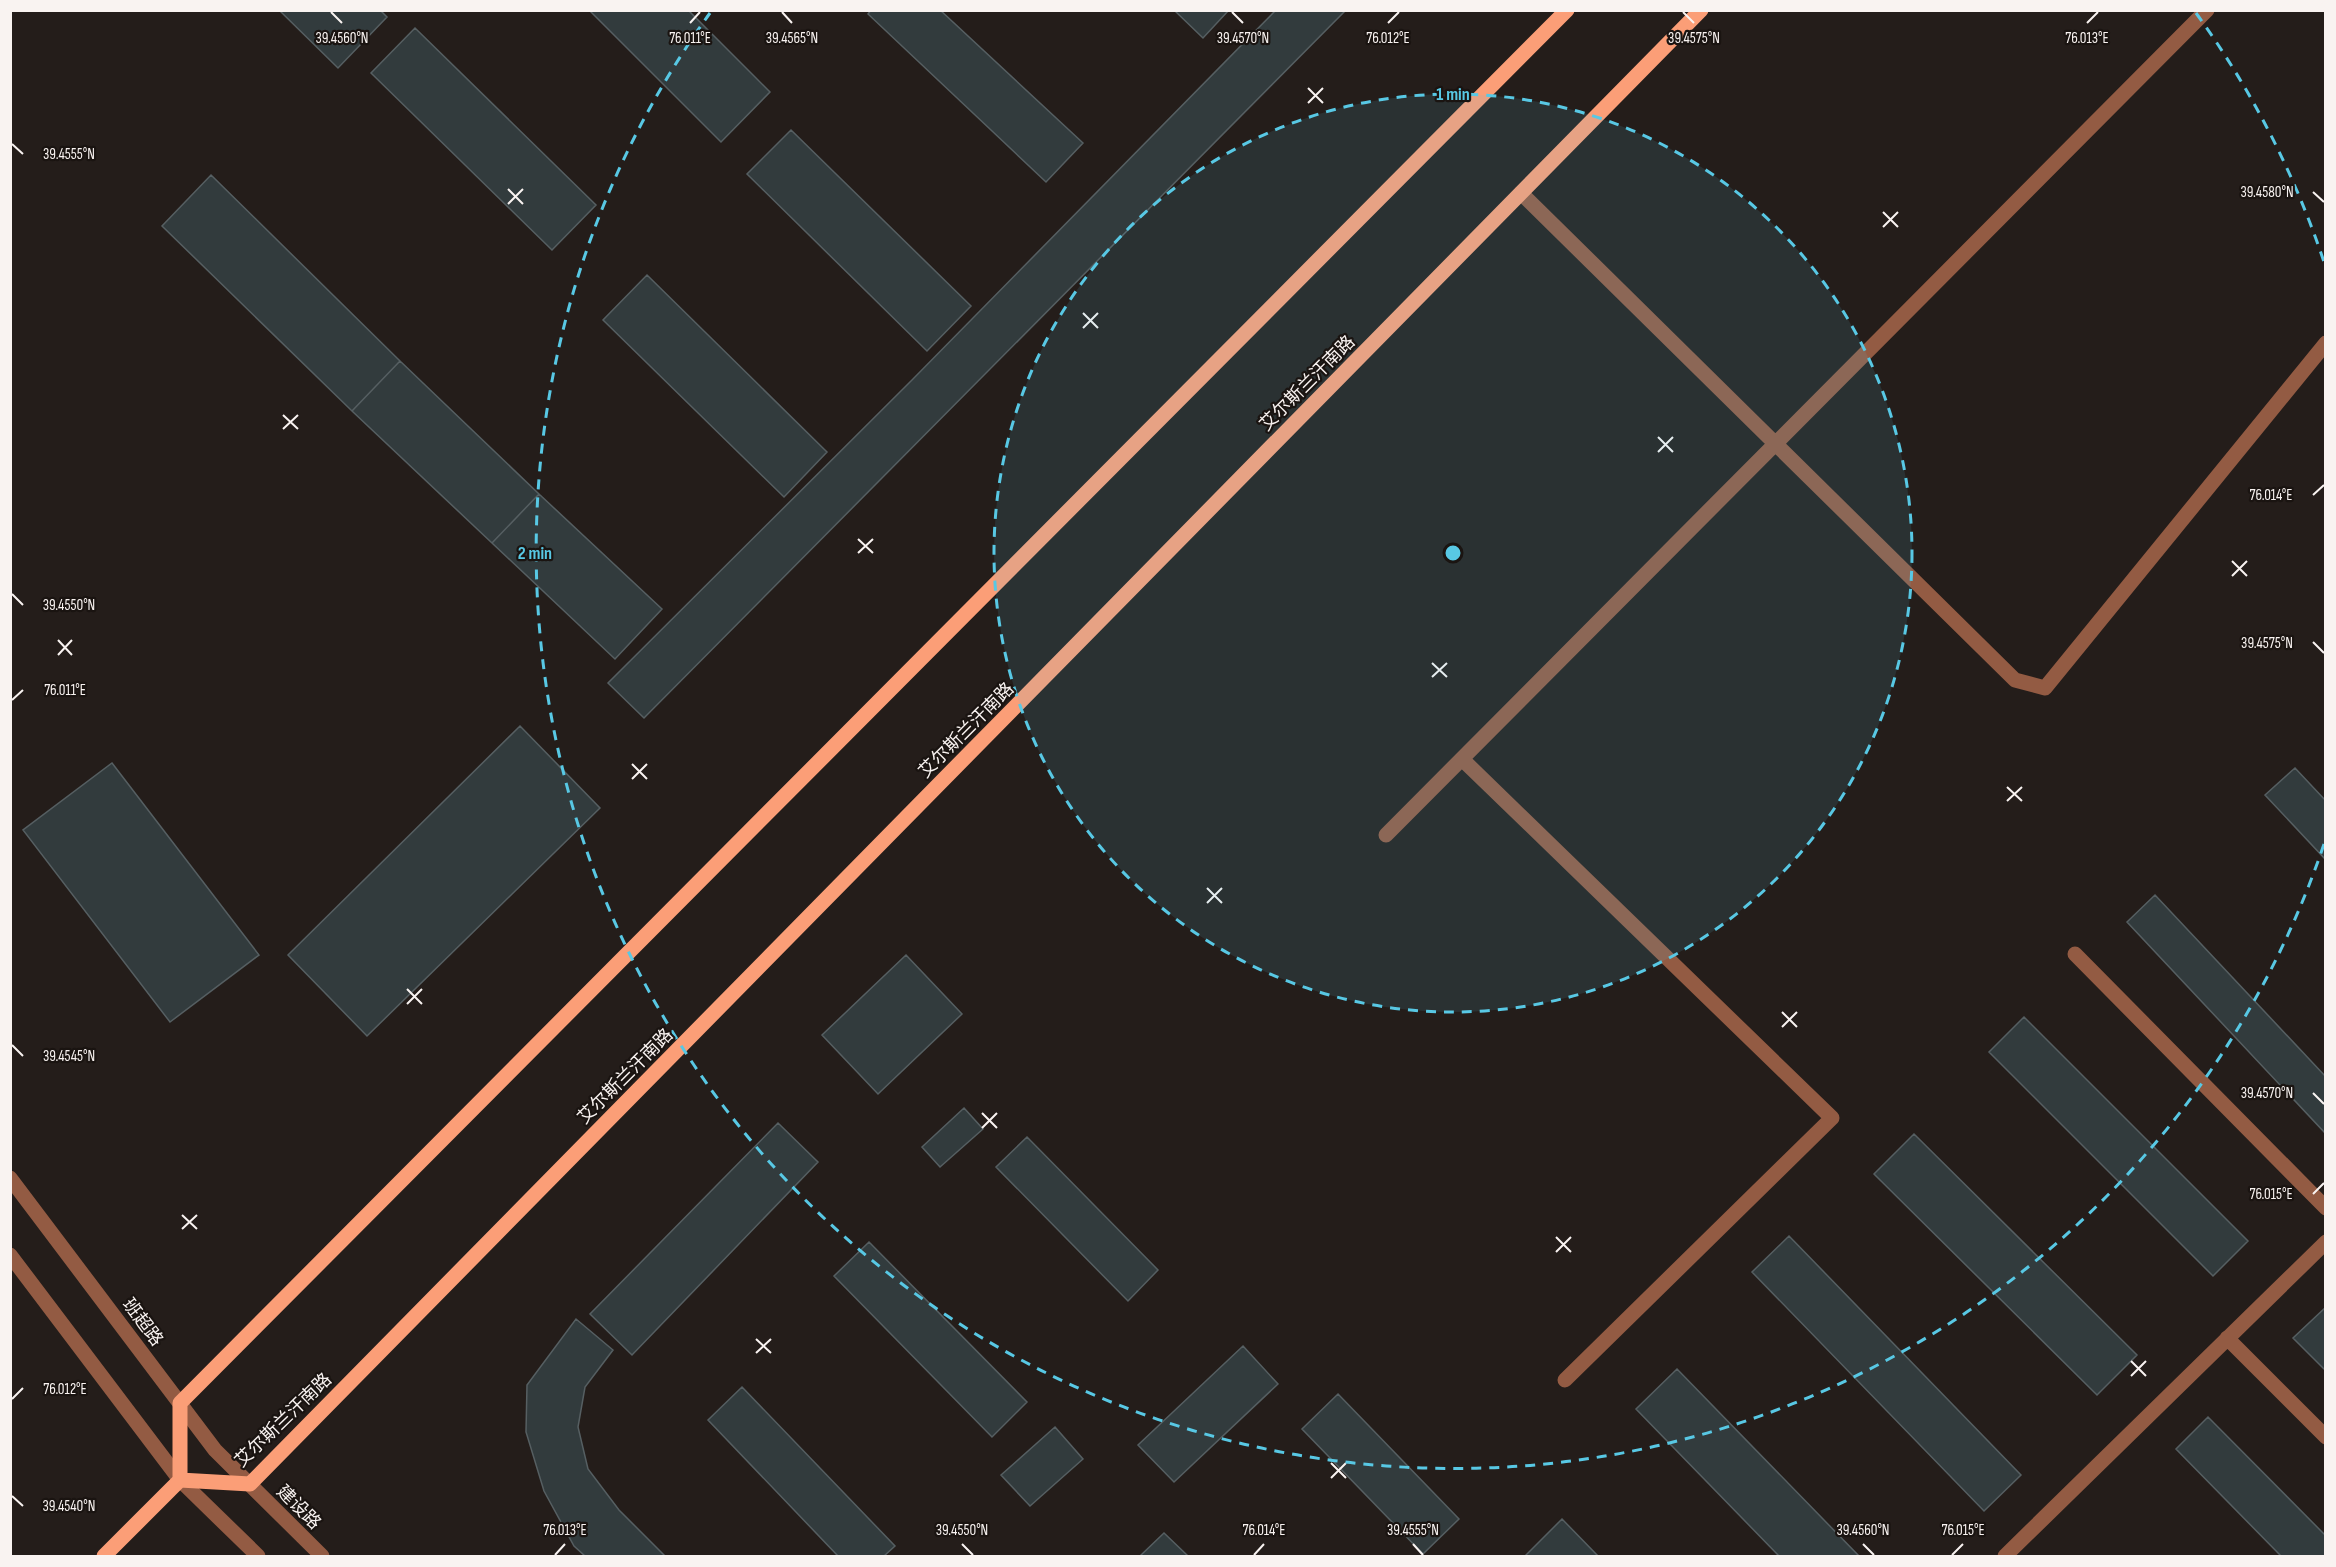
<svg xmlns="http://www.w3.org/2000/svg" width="2336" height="1567" font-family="'Sofia Sans Condensed','Noto Sans SC',sans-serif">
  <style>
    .building { fill: #323b3d; stroke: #565f62; stroke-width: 1.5 }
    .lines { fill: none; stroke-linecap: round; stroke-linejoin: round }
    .minor { stroke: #935b43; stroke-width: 15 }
    .major { stroke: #fb9e77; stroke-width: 15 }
    .ticks { fill: none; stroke: #f9f3f1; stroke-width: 2 }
    .ring { fill: none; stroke: #58c8e4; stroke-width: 3; stroke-dasharray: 10 8 }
    .labels { text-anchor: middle; stroke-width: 4.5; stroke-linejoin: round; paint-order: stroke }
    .street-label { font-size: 18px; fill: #f9f3f1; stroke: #1a1411 }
    .ticks-label { font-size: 15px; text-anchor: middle; fill: #f9f3f1; stroke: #1a1411; stroke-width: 4.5; stroke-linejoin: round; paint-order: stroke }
    .centre { fill: #58c8e4; stroke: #1a1411; stroke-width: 3 }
    .ring-label { font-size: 18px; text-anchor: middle; font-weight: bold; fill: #58c8e4; stroke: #1a1411; stroke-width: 4.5; stroke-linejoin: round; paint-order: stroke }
  </style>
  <rect width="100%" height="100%" fill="#241d1a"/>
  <path class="building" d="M279,10H380L387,17L338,68Z
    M589,10H688L770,92L721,142Z
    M871,10H940L1083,143L1046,182L868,14Z
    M1174,10H1229L1203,38Z
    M1276,10H1346L644,718L608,683L912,380Z
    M415,28L596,205L552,250L371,73Z
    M791,130L971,306L927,351L747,174Z
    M211,175L400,361L352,411L162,226Z
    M647,275L827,452L784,497L603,320Z
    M400,361L539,494L492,543L352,411Z
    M539,494L662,609L615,659L492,543Z
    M520,726L600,808L367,1036L288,955Z
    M112,763L259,955L170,1022L23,830Z
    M2295,768L2326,801V860L2265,795Z
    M2155,895L2326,1077V1134L2127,922Z
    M906,955L962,1014L878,1094L822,1035Z
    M2024,1017L2248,1241L2213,1276L1989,1052Z
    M964,1108L983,1129L940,1167L922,1147Z
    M778,1123L818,1162L632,1355L590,1314Z
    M1914,1134L2137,1355L2097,1395L1874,1174Z
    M1027,1137L1158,1270L1128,1301L996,1167Z
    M1789,1236L2021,1475L1984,1511L1752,1272Z
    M869,1242L1027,1402L992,1437L834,1276Z
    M2326,1307V1371L2293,1338Z
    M576,1319L613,1350L585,1387L578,1427L588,1469L619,1510L665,1556H585L574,1546L544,1491L526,1432L527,1385Z
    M1243,1346L1278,1384L1174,1482L1138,1445Z
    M1677,1369L1859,1556H1779L1636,1409Z
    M742,1387L895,1546L884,1556H838L708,1420Z
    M1338,1394L1459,1519L1423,1554L1302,1429Z
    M2208,1417L2326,1536V1556H2281L2176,1449Z
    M1055,1427L1083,1459L1030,1506L1001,1475Z
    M1562,1519L1598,1556H1525Z
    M1164,1533L1188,1556H1140Z"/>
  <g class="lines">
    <path class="minor" d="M1521,193L2015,680L2045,688L2326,343
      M1462,759L1832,1118L1565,1380
      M1386,835L2207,10
      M2075,954L2326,1208
      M10,1178L215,1450L322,1556
      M10,1255L180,1480L258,1556
      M2227,1338L2326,1437
      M2005,1556L2326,1242"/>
    <path class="major" d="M180,1480L250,1484L1701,10
      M180,1480V1403L1567,10
      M104,1556L180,1480"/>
  </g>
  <path class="ticks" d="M331,12L342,23M782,12L792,23M1232,12L1243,23M1683,12L1694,23M690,23L700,12M1388,23L1399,12M2087,23L2098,12M1308,88L1323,103M1308,103L1323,88M12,144L23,154M508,189L523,204M2313,192L2324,202M508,204L523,189M1883,212L1898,227M1883,227L1898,212M1083,313L1098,328M1083,328L1098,313M283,415L298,429M283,429L298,415M1658,437L1673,452M1658,452L1673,437M2313,495L2324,485M858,539L873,553M858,553L873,539M2232,561L2247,576M2232,576L2247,561M12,594L23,605M58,640L72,655M2313,642L2324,653M58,655L72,640M1432,663L1447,677M1432,677L1447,663M12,700L23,690M632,764L647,779M632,779L647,764M2007,787L2022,801M2007,801L2022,787M1207,888L1222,903M1207,903L1222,888M407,989L422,1004M407,1004L422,989M1782,1012L1797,1027M1782,1027L1797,1012M12,1045L23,1056M2313,1093L2324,1104M982,1113L997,1128M982,1128L997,1113M2313,1194L2324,1183M182,1215L197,1229M182,1229L197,1215M1556,1237L1571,1252M1556,1252L1571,1237M756,1339L771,1353M756,1353L771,1339M2131,1361L2146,1376M2131,1376L2146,1361M12,1399L23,1388M1331,1463L1346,1478M1331,1478L1346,1463M12,1496L23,1506M962,1544L973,1555M1413,1544L1423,1555M1863,1544L1874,1555M555,1555L565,1544M1254,1555L1264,1544M1952,1555L1963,1544"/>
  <circle cx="1453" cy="553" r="459" fill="#58c8e4" fill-opacity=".12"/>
  <g class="ring">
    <circle cx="1453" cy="553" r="459"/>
    <path d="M2324 844A918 918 0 1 1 710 13M2196 13A918 918 0 0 1 2324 262"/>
  </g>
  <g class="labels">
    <g class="street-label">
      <text transform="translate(1307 383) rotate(-45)" y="6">艾尔斯兰汗南路</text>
      <text transform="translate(966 730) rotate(-45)" y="6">艾尔斯兰汗南路</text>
      <text transform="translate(625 1076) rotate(-45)" y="6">艾尔斯兰汗南路</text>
      <text transform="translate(143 1322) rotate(53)" y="6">班超路</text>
      <text transform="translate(283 1420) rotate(-44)" y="6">艾尔斯兰汗南路</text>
      <text transform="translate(299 1507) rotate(45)" y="6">建设路</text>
    </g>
  </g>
  <g class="ticks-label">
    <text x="342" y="43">39.4560°N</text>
    <text x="690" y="43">76.011°E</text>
    <text x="792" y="43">39.4565°N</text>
    <text x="1243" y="43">39.4570°N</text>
    <text x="1388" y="43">76.012°E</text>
    <text x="1694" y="43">39.4575°N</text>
    <text x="2087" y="43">76.013°E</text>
    <text x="69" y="159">39.4555°N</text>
    <text x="2267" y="197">39.4580°N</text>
    <text x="2271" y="500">76.014°E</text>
    <text x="69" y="610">39.4550°N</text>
    <text x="2267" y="648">39.4575°N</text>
    <text x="65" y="695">76.011°E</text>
    <text x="69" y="1061">39.4545°N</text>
    <text x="2267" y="1098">39.4570°N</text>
    <text x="2271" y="1199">76.015°E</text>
    <text x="65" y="1394">76.012°E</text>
    <text x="69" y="1511">39.4540°N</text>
    <text x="565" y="1535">76.013°E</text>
    <text x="962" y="1535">39.4550°N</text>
    <text x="1264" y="1535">76.014°E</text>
    <text x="1413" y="1535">39.4555°N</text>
    <text x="1863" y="1535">39.4560°N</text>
    <text x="1963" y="1535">76.015°E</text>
  </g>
  <circle cx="1453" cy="553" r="9" class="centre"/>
  <g class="ring-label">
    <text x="1453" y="100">1 min</text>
    <text x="535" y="559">2 min</text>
  </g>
  <rect width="2336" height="1567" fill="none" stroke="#f9f3f1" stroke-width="24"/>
</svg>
